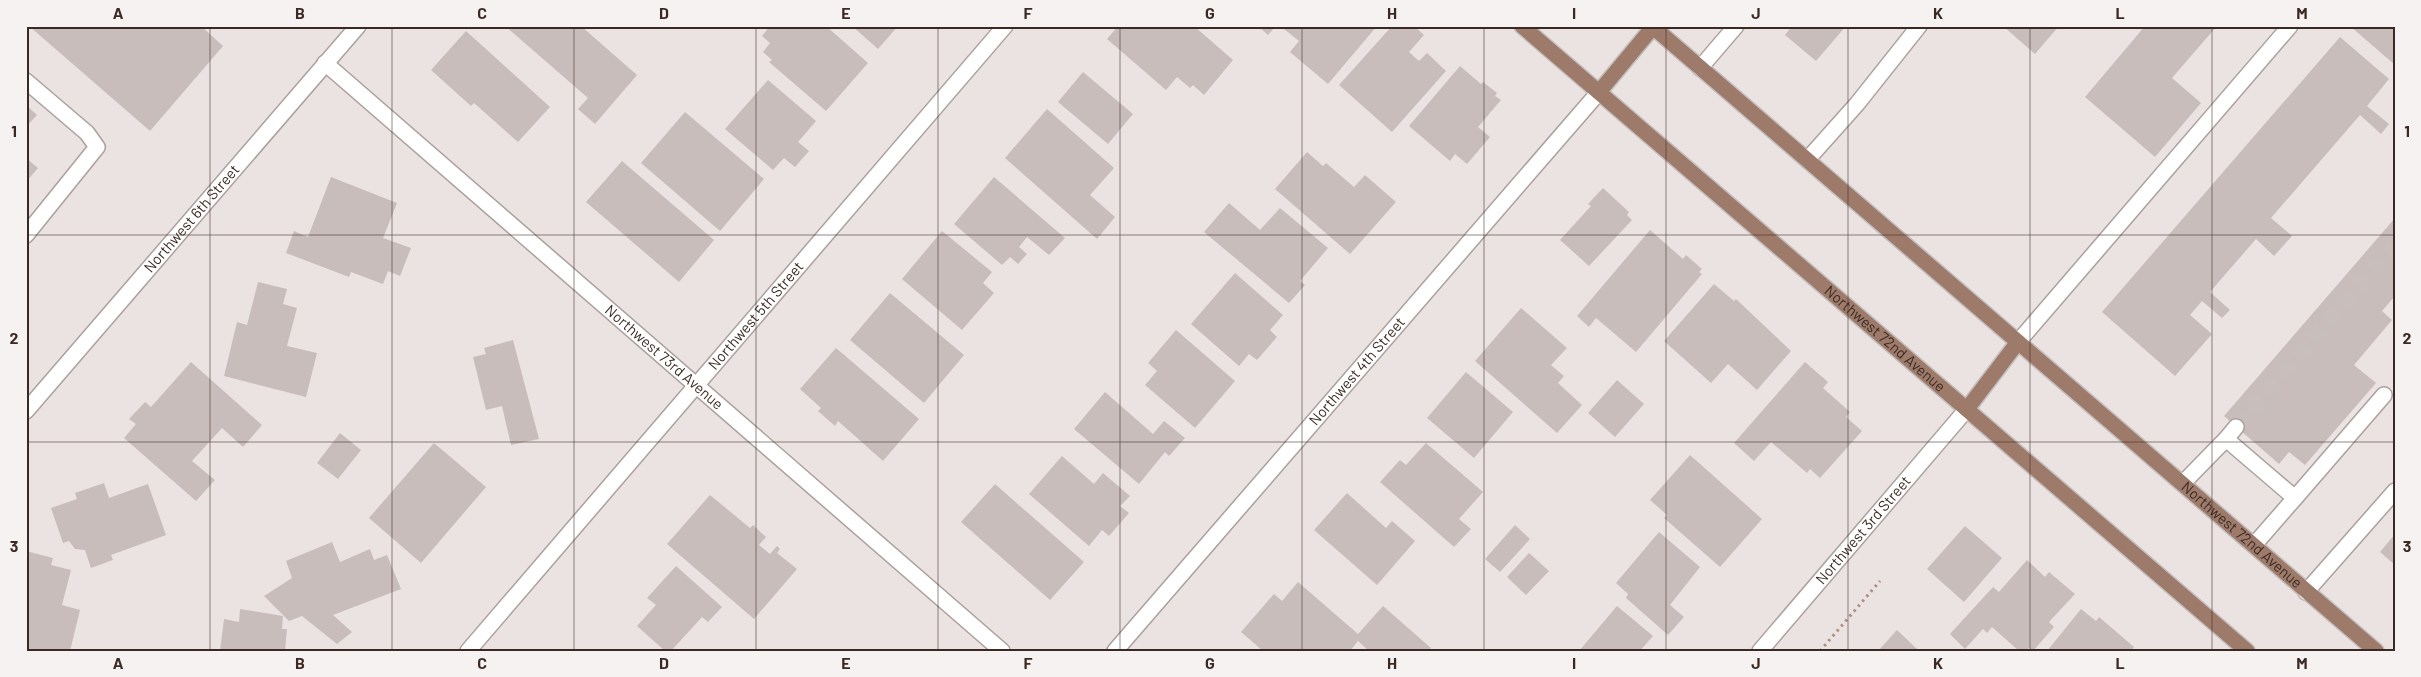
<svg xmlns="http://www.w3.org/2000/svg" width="2421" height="677" font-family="Barlow,sans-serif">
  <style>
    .building { fill: #c8bdba }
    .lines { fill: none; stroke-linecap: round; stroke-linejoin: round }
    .minor-tunnel { stroke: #c8bebc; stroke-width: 15; stroke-dasharray: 15 8; stroke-linecap: butt }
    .minor-casing { stroke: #aba09d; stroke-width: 18 }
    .major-casing { stroke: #c4bfbd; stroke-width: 18 }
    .path { stroke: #ac8f85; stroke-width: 3; stroke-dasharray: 2.5 4; stroke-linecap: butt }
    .minor { stroke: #fff; stroke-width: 15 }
    .major { stroke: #9d7a6a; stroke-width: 15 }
    .grid { fill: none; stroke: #3a2a23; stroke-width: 1; stroke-opacity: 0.55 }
    .labels { text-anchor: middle; stroke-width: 4; stroke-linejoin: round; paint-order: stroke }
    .street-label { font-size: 15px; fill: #3a2a23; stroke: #f7f2f2 }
    .neatline { fill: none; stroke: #3a2a23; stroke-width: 2 }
    .grid-label { font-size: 16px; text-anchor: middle; font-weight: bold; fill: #3a2a23 }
  </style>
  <rect width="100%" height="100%" fill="#ebe3e2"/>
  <path class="building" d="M29,26H201L223,46L150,131Z
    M505,26H581L637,75L595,124L578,109L588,98Z
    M770,26H826L868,63L826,111L769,62L772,60L763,52L770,43L762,36Z
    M852,26H898L878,49Z
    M1118,26H1194L1233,60L1204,95L1193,85L1190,88L1177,77L1166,90L1107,39Z
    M1258,26H1276L1268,35Z
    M1286,26H1377L1328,84L1290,52L1299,41L1284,29Z
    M1392,26H1414L1424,35L1409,52L1419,61L1427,53L1446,71L1392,132L1339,85Z
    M1792,26H1846L1816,61L1785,35Z
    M2003,26H2059L2035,54Z
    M2145,26H2217L2172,78L2201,103L2155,157L2085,97Z
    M2350,26H2395V65Z
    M466,31L550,107L518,142L474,103L471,106L431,70Z
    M2340,37L2389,79L2367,106L2389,124L2381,134L2360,115L2271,218L2292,236L2274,256L2256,239L2210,292L2230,310L2222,318L2202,301L2190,315L2212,334L2175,376L2102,312Z
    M1460,66L1481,84L1483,82L1497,93L1495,96L1501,100L1478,127L1490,137L1467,164L1455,154L1450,161L1409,126Z
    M1083,72L1133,114L1108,144L1058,102Z
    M768,80L816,121L798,142L809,151L795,167L784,158L773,170L725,129Z
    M26,105L37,115L26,127Z
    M1047,109L1114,168L1090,195L1115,217L1097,239L1005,158Z
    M685,112L764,179L720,231L641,163Z
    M1307,152L1323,166L1326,163L1354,187L1365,175L1396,202L1350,254L1275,189Z
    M26,158L38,168L26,182Z
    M622,161L714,240L679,282L586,202Z
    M331,177L397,203L383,238L411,248L400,276L388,271L383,284L351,272L349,277L286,253L294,231L308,237Z
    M994,177L1065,238L1049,255L1027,237L1019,247L1027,254L1018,264L1010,257L1002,265L954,224Z
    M1603,188L1629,212L1627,215L1632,220L1589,266L1560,240L1591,206L1588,204Z
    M1229,203L1260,230L1280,208L1328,248L1300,281L1305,285L1289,303L1204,232Z
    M2395,218V296L2382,311L2392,320L2354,365L2376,383L2305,465L2289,452L2279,464L2224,416Z
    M1650,230L1683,259L1686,255L1702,269L1699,272L1702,274L1636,352L1596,318L1589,327L1577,316Z
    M942,231L992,272L983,283L994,293L962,330L902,279Z
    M1235,273L1283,315L1270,330L1277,337L1257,360L1249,354L1239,366L1191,324Z
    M258,282L287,289L283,304L297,308L287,346L317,353L306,397L224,376L237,322L247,325Z
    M1714,284L1734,301L1736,299L1791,351L1757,390L1728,364L1711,383L1664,341Z
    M890,293L964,355L924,403L850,340Z
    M1521,308L1567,348L1551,365L1564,376L1558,383L1582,405L1557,433L1475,361Z
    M1176,330L1235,381L1195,428L1145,385L1157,371L1148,363Z
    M513,340L539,439L511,445L502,406L486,410L473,357L486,354L484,348Z
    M836,348L919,419L883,461L838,421L835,426L818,411L821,408L800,389Z
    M191,362L262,425L243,447L222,428L192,461L215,480L196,501L124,438L136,424L129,419L145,402L151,407Z
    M1805,362L1828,382L1823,388L1850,412L1846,417L1862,431L1820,478L1810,469L1807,473L1771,442L1754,461L1734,443Z
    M1466,372L1513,412L1474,458L1427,418Z
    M1617,380L1644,404L1615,437L1588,413Z
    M1105,392L1153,434L1164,421L1185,438L1169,456L1165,452L1139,484L1074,429Z
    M340,433L361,450L338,479L317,463Z
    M434,443L486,487L421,563L369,518Z
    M1426,443L1483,492L1459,519L1471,529L1454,547L1380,482L1400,460L1406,465Z
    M1690,455L1762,519L1720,567L1664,518L1667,515L1650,500Z
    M1062,456L1094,484L1103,473L1130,496L1120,506L1129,513L1109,536L1102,530L1089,546L1029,494Z
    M104,483L109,498L148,484L166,535L111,555L113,560L91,568L85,550L75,549L69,541L63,543L51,508L77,499L75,493Z
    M995,484L1084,562L1050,600L961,522Z
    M1347,493L1386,528L1392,521L1415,541L1377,585L1314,530Z
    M710,495L750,528L753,525L766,537L759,545L770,554L777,546L780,549L777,553L797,569L754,619L667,544Z
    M1515,525L1530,539L1500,572L1485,559Z
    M1965,526L2002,558L1964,602L1927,569Z
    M1659,532L1700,567L1670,605L1684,617L1668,635L1626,598L1628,594L1616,583Z
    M2395,534V565L2380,552Z
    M332,542L340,562L370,549L374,560L387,555L401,589L333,615L352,632L337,644L302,616L289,621L264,596L292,578L286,561Z
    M26,551L53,558L51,565L71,570L62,605L80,610L70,651H26Z
    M1529,553L1549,571L1526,595L1507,577Z
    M2027,560L2045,577L2049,572L2075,594L2049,622L2054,627L2033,651L2029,648L2026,651H2019L1992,627L1987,633L1983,629L1965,649L1950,634L1993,587L1999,592Z
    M676,566L722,607L708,622L702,617L671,651H665L637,626L656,605L647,598Z
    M1298,582L1358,634L1383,606L1431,648L1428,651H1369L1358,641L1350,651H1263L1241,632L1274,594L1282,601Z
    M1617,606L1653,636L1640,651H1579Z
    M240,609L283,616L282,629H287L285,651H220L224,619L239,622Z
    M2081,609L2096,621L2099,617L2134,647L2131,651H2047Z
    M1897,630L1919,651H1878Z"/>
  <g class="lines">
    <path class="minor-tunnel" d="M2236,427L2395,244"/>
    <defs>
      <g id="minor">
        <path id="s1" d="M325,63L1002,651"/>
        <path d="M1700,68L1736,26"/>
        <path d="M26,81L87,133L97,147L26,235"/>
        <path d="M1807,160L1857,104L1919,26"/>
        <path d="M2018,342L2290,26"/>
        <path id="s2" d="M26,411L358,26"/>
        <path d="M2226,439L2236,427"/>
        <path d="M2183,483L2226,439L2295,498L2254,545"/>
        <path d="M2295,498L2384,395"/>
        <path d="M2306,592L2395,491"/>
        <path id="s3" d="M468,651L1005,26"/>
        <path id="s4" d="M1115,651L1599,92"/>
        <path id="s5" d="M1760,651L1967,409"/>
      </g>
      <g id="major">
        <path id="s6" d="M1522,26L2247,651"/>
        <path id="s7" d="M1652,26L2376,651"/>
        <path d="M1599,92L1653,27"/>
        <path d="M1967,409L2018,342"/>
      </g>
    </defs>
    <use href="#minor" class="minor-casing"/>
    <use href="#major" class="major-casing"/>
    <path class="path" d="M1820,651L1880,581"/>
    <use href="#minor" class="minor"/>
    <use href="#major" class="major"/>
  </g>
  <path class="grid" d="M210,26V651M392,26V651M574,26V651M756,26V651M938,26V651M1120,26V651M1302,26V651M1484,26V651M1666,26V651M1848,26V651M2030,26V651M2212,26V651M26,235H2395M26,442H2395"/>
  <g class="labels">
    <g class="street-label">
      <text dy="5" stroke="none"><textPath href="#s2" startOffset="254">Northwest 6th Street</textPath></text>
      <text dy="5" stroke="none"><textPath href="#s3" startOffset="442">Northwest 5th Street</textPath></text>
      <text dy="5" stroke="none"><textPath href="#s6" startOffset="479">Northwest 72nd Avenue</textPath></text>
      <text dy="5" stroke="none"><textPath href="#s1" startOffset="449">Northwest 73rd Avenue</textPath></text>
      <text dy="5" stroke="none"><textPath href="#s4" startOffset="370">Northwest 4th Street</textPath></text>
      <text dy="5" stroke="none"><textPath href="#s5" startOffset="159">Northwest 3rd Street</textPath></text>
      <text dy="5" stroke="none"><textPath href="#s7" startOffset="779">Northwest 72nd Avenue</textPath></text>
    </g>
  </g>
  <rect width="2421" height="677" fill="none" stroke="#f7f2f2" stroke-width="55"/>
  <rect x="28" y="28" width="2366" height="622" class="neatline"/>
  <g class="grid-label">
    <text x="118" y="19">A</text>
    <text x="300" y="19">B</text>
    <text x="482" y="19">C</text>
    <text x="664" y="19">D</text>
    <text x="846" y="19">E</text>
    <text x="1028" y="19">F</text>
    <text x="1210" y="19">G</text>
    <text x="1392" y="19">H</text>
    <text x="1574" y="19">I</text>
    <text x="1756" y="19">J</text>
    <text x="1938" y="19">K</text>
    <text x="2120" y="19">L</text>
    <text x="2302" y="19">M</text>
    <text x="14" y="137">1</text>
    <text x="2407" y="137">1</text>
    <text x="14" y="344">2</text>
    <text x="2407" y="344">2</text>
    <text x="14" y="552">3</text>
    <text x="2407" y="552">3</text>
    <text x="118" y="669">A</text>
    <text x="300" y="669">B</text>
    <text x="482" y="669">C</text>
    <text x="664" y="669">D</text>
    <text x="846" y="669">E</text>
    <text x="1028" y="669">F</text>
    <text x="1210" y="669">G</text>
    <text x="1392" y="669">H</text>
    <text x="1574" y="669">I</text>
    <text x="1756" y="669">J</text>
    <text x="1938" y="669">K</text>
    <text x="2120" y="669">L</text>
    <text x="2302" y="669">M</text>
  </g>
</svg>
